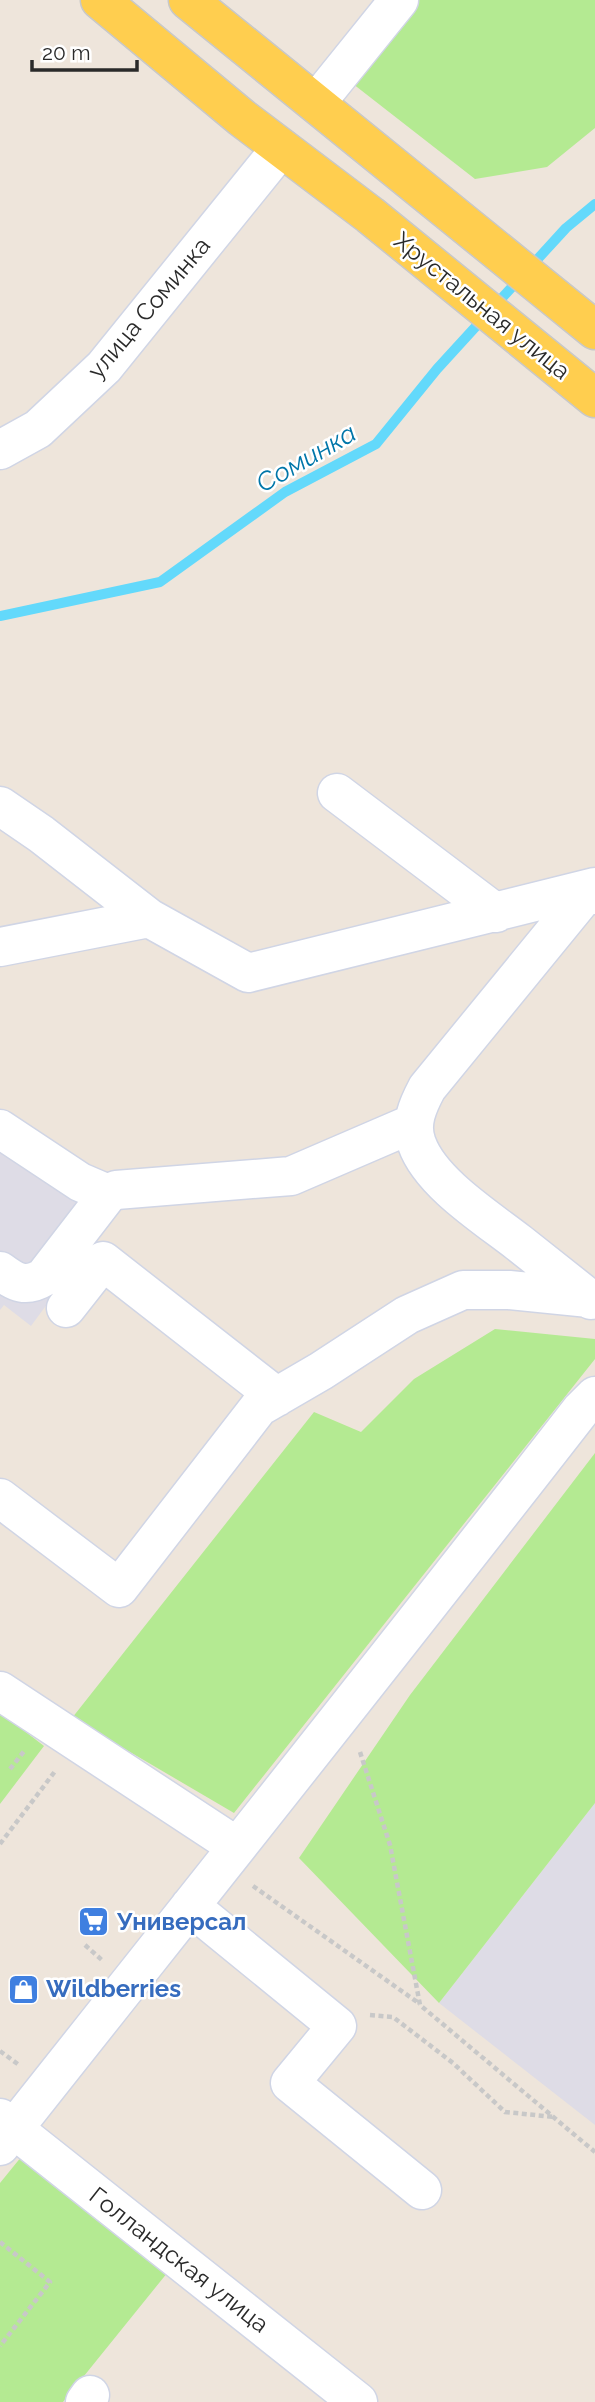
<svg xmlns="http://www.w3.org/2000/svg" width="595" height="2402" font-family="Raleway,sans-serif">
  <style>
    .industrial { fill: #dedce6 }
    .green { fill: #b4ea92 }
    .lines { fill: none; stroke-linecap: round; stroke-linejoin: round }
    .stream { stroke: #63d9fb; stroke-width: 10 }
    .minor-casing { stroke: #d0d5e5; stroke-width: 41 }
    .major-casing { stroke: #c8c8c8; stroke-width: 41 }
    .path { stroke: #c8c8c8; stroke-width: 4.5; stroke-dasharray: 5 3.5; stroke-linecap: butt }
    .minor { stroke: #fff; stroke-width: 38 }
    .major { stroke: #ffce4f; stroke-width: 38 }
    .labels { text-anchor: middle; stroke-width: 5; stroke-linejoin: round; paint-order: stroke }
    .street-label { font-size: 24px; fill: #2a2a2a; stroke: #fff }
    .shop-label { font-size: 24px; font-weight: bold; fill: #366cbe; stroke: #fff; text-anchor: start }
    .water-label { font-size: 26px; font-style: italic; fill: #0076a9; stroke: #fff }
  </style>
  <rect width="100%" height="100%" fill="#eee5db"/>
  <path class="industrial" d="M0,1110L128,1194L31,1326L4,1305L0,1310Z
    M595,1803V2125L439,2003Z"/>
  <path class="green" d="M380,0H595V128L547,167L475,179L330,66Z
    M495,1329L595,1339V1359L234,1813L72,1718L314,1412L361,1432L414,1379Z
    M595,1453V1803L439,2003L299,1858L410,1695Z
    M0,1712L44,1746L0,1804Z
    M26,2151L172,2267L63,2402H0V2183Z"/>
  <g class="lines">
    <path class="stream" d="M0,616L160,582L285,492L376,444L437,369L566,228L595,204"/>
    <defs>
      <path id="minor" d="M316,103L399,0
        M0,450L38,429L104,367L281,148
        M337,793L496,913
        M0,806L41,834L149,918
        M0,947L149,918L248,973L595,887
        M0,1129L80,1182L108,1194
        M0,1271C16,1283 26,1288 44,1277L108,1194L116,1190L291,1176L414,1123
        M591,1300C567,1281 543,1262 519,1243C487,1218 431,1183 417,1144C409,1124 418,1105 427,1088L588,891L593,895
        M66,1308L103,1261L277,1397
        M0,1498L119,1588L259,1407L321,1371L407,1315L463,1290H509L589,1298
        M0,1691L236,1846
        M190,1906L337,2026L290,2083L422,2190
        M0,2118L358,2402
        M0,2146C194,1901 389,1657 581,1410L595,1396
        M85,2402L90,2395"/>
      <path id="major" d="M100,0L242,118L370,215L595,398
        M188,0L595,330"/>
    </defs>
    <use href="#minor" class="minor-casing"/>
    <use href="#major" class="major-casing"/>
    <path class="path" d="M360,1752L390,1845L420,2005L595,2152
      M10,1769L25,1750
      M0,1844L56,1770
      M253,1886L420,2004
      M85,1945L103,1961
      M370,2015L393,2017L453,2063L505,2112L554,2117
      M0,2051L19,2065
      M0,2242L50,2282L0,2346"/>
    <use href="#minor" class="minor"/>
    <use href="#major" class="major"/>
  </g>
  <defs>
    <symbol id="supermarket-square" viewBox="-11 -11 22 22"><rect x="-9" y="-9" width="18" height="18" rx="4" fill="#3f7fe0" stroke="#fff"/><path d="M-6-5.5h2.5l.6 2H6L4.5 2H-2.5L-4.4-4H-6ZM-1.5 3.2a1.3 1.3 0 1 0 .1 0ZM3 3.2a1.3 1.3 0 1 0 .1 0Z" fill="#fff"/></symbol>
    <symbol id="shop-square" viewBox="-11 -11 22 22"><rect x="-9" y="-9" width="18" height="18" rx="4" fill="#3f7fe0" stroke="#fff"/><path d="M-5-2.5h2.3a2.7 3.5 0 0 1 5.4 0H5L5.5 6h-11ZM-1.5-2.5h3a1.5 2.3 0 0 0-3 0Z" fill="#fff"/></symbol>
  </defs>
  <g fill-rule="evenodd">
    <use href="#supermarket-square" x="76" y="1904" width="35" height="35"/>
    <use href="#shop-square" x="6" y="1972" width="35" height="35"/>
  </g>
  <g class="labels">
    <g class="street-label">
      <text transform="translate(482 306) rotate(39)" y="8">Хрустальная улица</text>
      <text transform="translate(149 308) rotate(-50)" y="8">улица Соминка</text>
      <text transform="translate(179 2260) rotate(38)" y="8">Голландская улица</text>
    </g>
    <g class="shop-label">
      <text x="117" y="1930">Универсал</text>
      <text x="46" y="1997">Wildberries</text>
    </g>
    <g class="water-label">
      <text transform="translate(306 458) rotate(-30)" y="9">Соминка</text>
    </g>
  </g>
  <path d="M32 60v10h105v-10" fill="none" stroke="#2a2a2a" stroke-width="3.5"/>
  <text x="42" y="60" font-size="21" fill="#2a2a2a" stroke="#ffffff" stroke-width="5" paint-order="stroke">20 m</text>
</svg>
